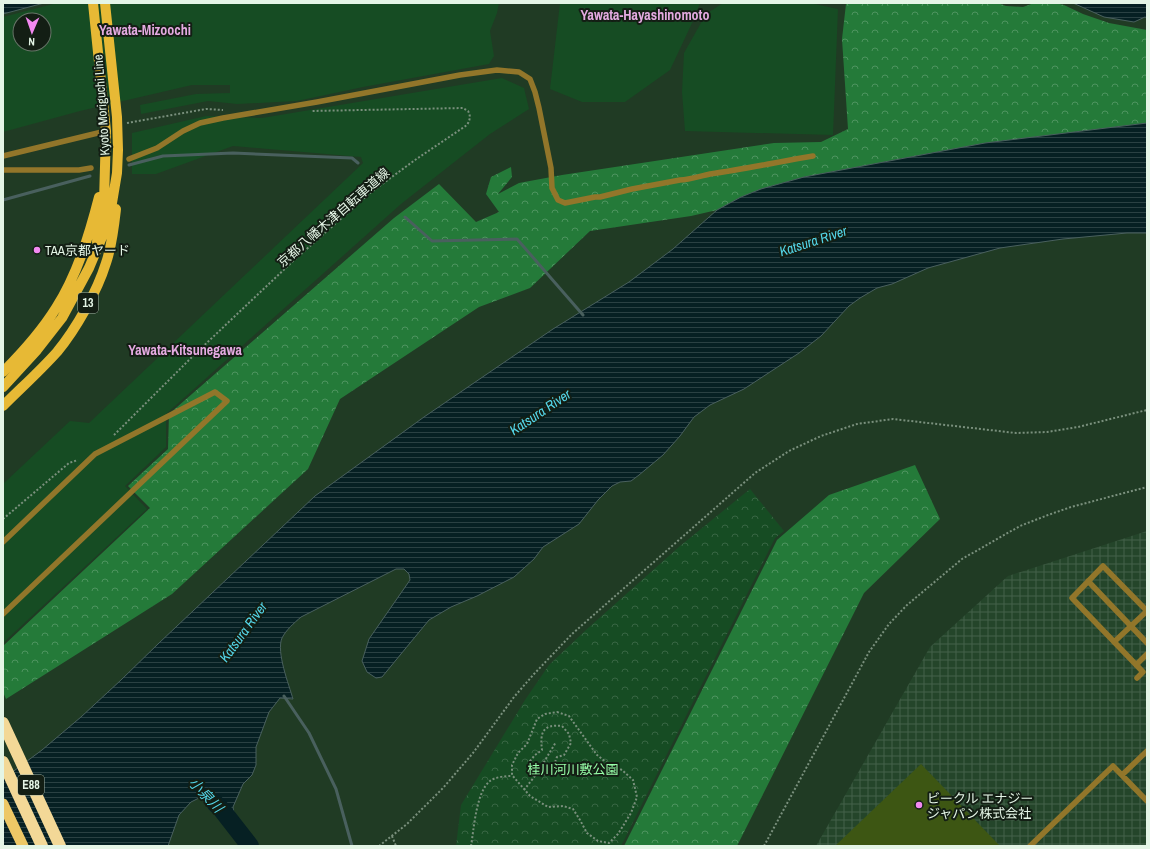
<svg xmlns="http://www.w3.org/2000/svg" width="1150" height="849" font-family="'Archivo Narrow','Noto Sans JP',sans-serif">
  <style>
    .industrial { fill: url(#industrial-grid) }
    .grass { fill: #164c23; fill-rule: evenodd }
    .forest { fill: url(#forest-crowns) }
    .park { fill: url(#park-crowns) }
    .water { fill: url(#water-rules); stroke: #49605e }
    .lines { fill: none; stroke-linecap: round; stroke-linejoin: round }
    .stream { stroke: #49605e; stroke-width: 3 }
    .river { stroke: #062023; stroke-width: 18 }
    .building { fill: #3d5613 }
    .path { stroke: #7a907d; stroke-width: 2; stroke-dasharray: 2 2; stroke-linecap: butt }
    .service { stroke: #92762a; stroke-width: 5.5 }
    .primary { stroke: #e7b935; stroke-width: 10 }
    .trunk { stroke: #edc866; stroke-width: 11 }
    .motorway { stroke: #f3d897; stroke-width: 12 }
    .poi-dot { fill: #f389f1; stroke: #131e14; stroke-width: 1.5 }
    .labels { text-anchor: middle; stroke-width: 4; stroke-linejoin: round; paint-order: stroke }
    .shield { fill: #131e14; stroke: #a5b4a7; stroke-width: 1 }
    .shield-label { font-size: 12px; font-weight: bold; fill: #e4f5e6 }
    .street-label { font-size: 13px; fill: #e4f5e6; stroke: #131e14 }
    .poi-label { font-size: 13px; fill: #e4f5e6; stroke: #131e14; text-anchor: start }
    .park-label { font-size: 13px; fill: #97fea8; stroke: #131e14 }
    .neighbourhood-label { font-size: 14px; font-weight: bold; fill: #e4aae1; stroke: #131e14 }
    .water-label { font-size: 14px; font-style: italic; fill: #54d5e7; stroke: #131e14 }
  </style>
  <defs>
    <pattern id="industrial-grid" width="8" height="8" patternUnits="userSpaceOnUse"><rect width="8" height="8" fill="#24452a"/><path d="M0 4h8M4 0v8" fill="none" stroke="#446049"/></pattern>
    <pattern id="forest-crowns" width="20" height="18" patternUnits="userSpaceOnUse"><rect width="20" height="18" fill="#247a39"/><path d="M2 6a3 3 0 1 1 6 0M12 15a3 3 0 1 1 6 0" fill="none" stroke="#4e945f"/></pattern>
    <pattern id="park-crowns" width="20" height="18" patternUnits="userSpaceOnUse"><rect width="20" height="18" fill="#164c23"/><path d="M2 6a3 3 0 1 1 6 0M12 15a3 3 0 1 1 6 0" fill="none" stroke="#386643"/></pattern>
    <pattern id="water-rules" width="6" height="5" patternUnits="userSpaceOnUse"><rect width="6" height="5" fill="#062023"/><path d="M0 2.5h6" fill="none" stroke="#2a4143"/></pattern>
  </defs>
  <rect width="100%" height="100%" fill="#203b24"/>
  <path class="industrial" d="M1147,531V846H816L930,647L1008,576Z"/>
  <path class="grass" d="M57,3H499L497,13L490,31L494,56L489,64L363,87L297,101L237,104L208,101L141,114L140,105L196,94L230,93V85H192L80,111L3,132V17ZM20,20H44V44H20Z
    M560,3H700L693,21L670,70L625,102H582L550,89Z
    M723,3H810L838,9L833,135L685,131L682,92L684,53L706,14Z
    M502,78L524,88L529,109L490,134L401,204L166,414V447L125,486L147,509L3,643V484L70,421L89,423L363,163L361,157L233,146L156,174H132V133L206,116L262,118Z"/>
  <path class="forest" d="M844,3H998L1006,6L1023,7L1034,3H1055L1064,5L1083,14L1109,23L1147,30V123L985,143L804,177L761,189L741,197L717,210L691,216L590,231L530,288L479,307L340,399L308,469L172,594L6,699L3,692V646L150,508L128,486L168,449L169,414L394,218L439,184L476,222L499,212L486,194L491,177L511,167L512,177L498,194L519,183L562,175L774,143L821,142L848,129L842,39L846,4Z
    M915,465L940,519L864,593L737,846H624L777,540L829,495Z"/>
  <path class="park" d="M750,489L784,531L775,538L621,846H456L461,805L525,700L549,665L587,629L680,546Z"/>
  <path class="water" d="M3,3H44L3,14Z
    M1073,3H1147V18L1145,17L1134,22L1104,17Z
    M1147,123V233H1127L1063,239L1000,248L928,268L892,284L877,288L860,298L849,306L821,336L799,353L744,389L710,405L694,417L680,436L663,455L639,475L631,481L620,482L612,486L598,500L579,524L543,547L534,559L514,577L477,596L451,607L429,620L382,677L376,678L367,672L362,661L369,639L410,580L409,574L404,569H396L301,617C294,623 286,630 282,638C276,652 289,685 293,699L280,698L269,712L256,747V765L252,775L243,784L233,807L235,820L226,826L209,805L199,798L191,802L179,815L168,846H3V779L42,750L81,717L121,680L159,643L315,496L424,417L553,329L629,282L673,249L717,210L741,197L761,189L804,177L985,143Z"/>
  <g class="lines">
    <path class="stream" d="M129,165L163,156L233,153L352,158L358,163
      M3,200L90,176
      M405,217L432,241L517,239L583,315
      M284,696L309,733L336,789L352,846"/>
    <path class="river" d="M215,803L222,810L250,846"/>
  </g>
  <path class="building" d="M921,764L1000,846H835Z"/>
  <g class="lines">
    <path class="path" d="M127,123L206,109L223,110
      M114,435L195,354L292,262L370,193L415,160L467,125C470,120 471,116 468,111L463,108L311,111
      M3,519L69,463L78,460
      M557,712L569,716L597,755L607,763L622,770L633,780L637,797L631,813L618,834L609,843L598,841L587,833L580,820L573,809L563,806L548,807L530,796L512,775V765L518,753L527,744L537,719L545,714Z
      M524,790L538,772L545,775C558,767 552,768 557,757L564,755L571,743L569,734L562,726C542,724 540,733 542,750L535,755L530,761L532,769L538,772L556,742
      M392,836L396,846
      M379,846L407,824L443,788L473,753L514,697L534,674L572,634L755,473L789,451L821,436L857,424L893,419L1016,433L1047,432L1078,427L1147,410
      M471,846C474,829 476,792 490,781C495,777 505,776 511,776
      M764,846L869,652L889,624L907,605L962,559L1020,526L1048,515L1071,507L1147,487"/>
    <path class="service" d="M3,156L106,131
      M129,159L157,148L183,131L200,123L223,118L317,102L460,75L497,70L519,72L530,79L535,92L539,108L551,168L552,188L558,200L565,203L595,197H600L632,189L680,180C690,180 700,176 710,174C744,169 778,162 813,156
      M3,170H79L91,168
      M3,542L95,454L215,392L227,401L3,614
      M1088,581L1147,643
      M1114,642L1147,611
      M1136,665L1147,654
      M1137,678L1143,672L1072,598L1103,566L1147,611
      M1122,775L1147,751
      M1030,846L1113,766L1147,801"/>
    <path class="primary" d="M93,3L106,131L104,202L101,219L98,228L97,242
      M3,372C23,352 41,332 56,308C77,275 89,236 99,197
      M3,387L37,350L62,318L89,268L105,230L111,209L117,173L118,150L117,117L105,3
      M3,406C21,388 40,371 57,352C76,329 97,292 106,263C112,246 114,227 116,209"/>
    <path class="trunk" d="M3,804L23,846"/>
    <path class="motorway" d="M3,723L60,846
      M3,762L42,846"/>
  </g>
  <g class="poi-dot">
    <circle cx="37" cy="250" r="4"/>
    <circle cx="919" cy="805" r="4"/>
  </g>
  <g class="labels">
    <g class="shield">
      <rect x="78" y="293" width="20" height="20" rx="3"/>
      <rect x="18" y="775" width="26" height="20" rx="3"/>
    </g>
    <g class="shield-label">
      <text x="88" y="307">13</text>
      <text x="31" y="789">E88</text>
    </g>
    <g class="street-label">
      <text transform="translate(101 105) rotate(-94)" y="5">Kyoto Moriguchi Line</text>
      <text transform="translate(333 217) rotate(-41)" y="5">京都八幡木津自転車道線</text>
    </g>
    <g class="poi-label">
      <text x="45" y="255">TAA京都ヤード</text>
      <text x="927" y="803">ビークル エナジー<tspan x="927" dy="15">ジャパン株式会社</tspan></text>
    </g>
    <g class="park-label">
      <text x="573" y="774">桂川河川敷公園</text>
    </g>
    <g class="neighbourhood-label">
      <text x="645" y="20">Yawata-Hayashinomoto</text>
      <text x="145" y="35">Yawata-Mizoochi</text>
      <text x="185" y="355">Yawata-Kitsunegawa</text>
    </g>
    <g class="water-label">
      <text transform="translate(813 241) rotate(-18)" y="5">Katsura River</text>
      <text transform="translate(540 412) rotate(-34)" y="5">Katsura River</text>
      <text transform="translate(243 632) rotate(-54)" y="5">Katsura River</text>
      <text transform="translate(206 795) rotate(46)" y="5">小泉川</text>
    </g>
  </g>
  <rect width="1150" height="849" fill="none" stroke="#e4f5e6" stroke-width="8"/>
  <g transform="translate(32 32) rotate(182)"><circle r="19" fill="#131e14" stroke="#677468"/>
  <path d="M0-3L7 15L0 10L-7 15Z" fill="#f389f1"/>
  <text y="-6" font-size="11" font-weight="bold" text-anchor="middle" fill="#e4f5e6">N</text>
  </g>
</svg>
